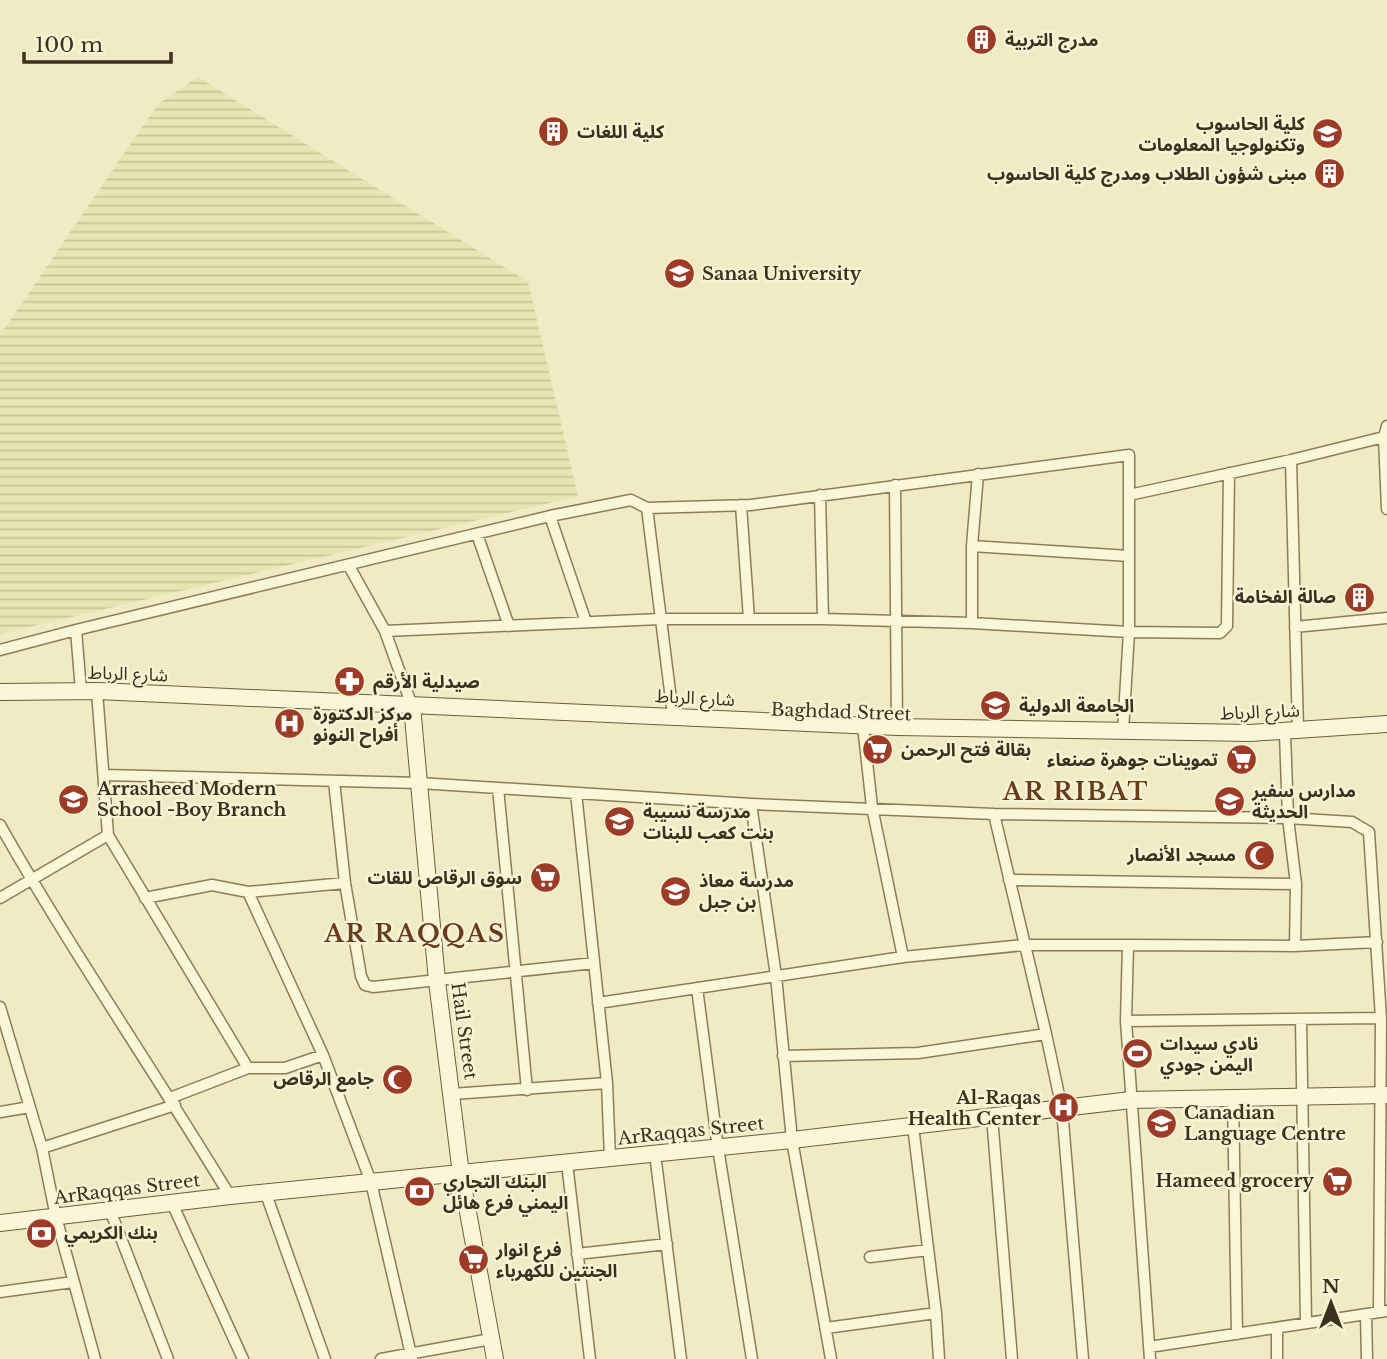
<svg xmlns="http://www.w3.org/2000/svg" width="1387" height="1359" font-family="'Libre Baskerville','Noto Sans Arabic',serif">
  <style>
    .farmland { fill: url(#farmland-rules) }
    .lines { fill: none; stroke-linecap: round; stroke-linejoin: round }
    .street-casing { stroke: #8c7d5a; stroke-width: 13 }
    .secondary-casing { stroke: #6d5e3d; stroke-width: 18 }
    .street { stroke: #faf6d8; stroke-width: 10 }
    .secondary { stroke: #faf6d8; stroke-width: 16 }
    .labels { text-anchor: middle; stroke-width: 5; stroke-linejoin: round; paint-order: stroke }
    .poi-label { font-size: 18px; font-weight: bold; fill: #3b311e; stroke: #f7f3d4; text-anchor: start }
    .street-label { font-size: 18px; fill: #3b311e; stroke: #f7f3d4 }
    .district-label { font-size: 24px; font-weight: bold; letter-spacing: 2px; fill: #693a1c; stroke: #f7f3d4 }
  </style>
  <defs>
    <pattern id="farmland-rules" width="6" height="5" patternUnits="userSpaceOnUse" patternTransform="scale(1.75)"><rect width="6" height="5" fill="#e5e6b1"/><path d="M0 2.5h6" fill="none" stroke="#c5c698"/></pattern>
  </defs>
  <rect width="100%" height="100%" fill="#f0ebc4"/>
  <path class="farmland" d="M198,77L528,282L578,496L0,634V335L158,104Z"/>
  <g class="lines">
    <defs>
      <path id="street" d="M1387,426L1384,437L1387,509
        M1291,460L1298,730
        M895,485L897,727
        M820,495L823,619
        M1129,495L1291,460L1384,437
        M741,505L749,619
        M647,508L751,505L1129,455V632L1123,731
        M550,516L586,622
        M477,534L509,626
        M972,546L1129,556
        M349,566L385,631L412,706
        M972,623V546L978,474
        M1295,627L1387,618
        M76,630L81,691
        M385,631L660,619H823L972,623L1129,632L1220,633L1227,626L1229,473
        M0,650L76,630L550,516L631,500L647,508L673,715
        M97,691L108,835L248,1068
        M863,726L872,807L903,957
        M1285,733L1288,818L1296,884L1295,946
        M105,775L419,783L751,804L994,814L1288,818L1352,822L1369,832L1381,1018L1379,1312
        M334,781L345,883L361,976L365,985L373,987L594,963
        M498,788L527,1090
        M576,793L607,1083L610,1158
        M751,804L776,976L792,1140L831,1359
        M994,814L1046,1034L1062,1109L1083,1359
        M0,825C72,952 155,1072 230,1196
        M1009,880L1296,884
        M248,892L323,1055L371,1182L412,1359
        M0,898L108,835
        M145,898L212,885L248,892L345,883
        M697,988L718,1148L752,1359
        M598,1003L903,957L1024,945H1128
        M0,1007L42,1148L56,1217L95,1359
        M1301,1020L1306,1322
        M1126,1021L1381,1018
        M783,1056L918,1053L1046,1034
        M452,1094L607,1083
        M1233,1097L1237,1334
        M170,1098L248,1068H285L323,1055
        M0,1112L30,1107
        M992,1117L1012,1359
        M913,1126L936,1313L939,1359
        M42,1148L175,1105
        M655,1154L681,1359
        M567,1163L590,1359
        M266,1194L325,1359
        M172,1203L243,1359
        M110,1210L168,1359
        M577,1254L667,1244
        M870,1257L928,1250
        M0,1292L73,1282
        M1366,1315L1367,1359
        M826,1328L936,1313
        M1277,1328V1359
        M1149,1347L1387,1311
        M381,1359L491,1339
        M1150,1359L1126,1021L1128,945L1295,946L1377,942"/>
      <path id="secondary" d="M0,692L97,691L897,727L1250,733L1387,724
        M412,706L437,981L461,1174L495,1359
        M0,1223L230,1196L792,1140L1131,1100L1387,1095"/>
    </defs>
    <use href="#street" class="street-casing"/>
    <use href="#secondary" class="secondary-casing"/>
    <use href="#street" class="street"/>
    <use href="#secondary" class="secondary"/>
  </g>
  <defs>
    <symbol id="building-disc" viewBox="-11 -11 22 22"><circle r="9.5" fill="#9d3b27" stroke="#f7f3d4"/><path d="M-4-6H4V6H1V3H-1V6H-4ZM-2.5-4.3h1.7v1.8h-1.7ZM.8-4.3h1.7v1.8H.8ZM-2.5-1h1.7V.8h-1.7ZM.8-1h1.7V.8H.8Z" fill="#fff"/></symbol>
    <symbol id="university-disc" viewBox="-11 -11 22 22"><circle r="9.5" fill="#9d3b27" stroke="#f7f3d4"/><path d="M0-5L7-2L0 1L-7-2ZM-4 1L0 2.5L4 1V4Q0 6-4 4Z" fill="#fff"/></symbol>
    <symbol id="pharmacy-disc" viewBox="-11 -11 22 22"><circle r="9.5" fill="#9d3b27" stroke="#f7f3d4"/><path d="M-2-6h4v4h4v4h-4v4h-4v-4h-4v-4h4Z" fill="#fff"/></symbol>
    <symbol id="hospital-disc" viewBox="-11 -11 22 22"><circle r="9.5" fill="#9d3b27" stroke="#f7f3d4"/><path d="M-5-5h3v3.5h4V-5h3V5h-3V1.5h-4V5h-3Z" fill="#fff"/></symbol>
    <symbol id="supermarket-disc" viewBox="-11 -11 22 22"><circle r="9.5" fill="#9d3b27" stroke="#f7f3d4"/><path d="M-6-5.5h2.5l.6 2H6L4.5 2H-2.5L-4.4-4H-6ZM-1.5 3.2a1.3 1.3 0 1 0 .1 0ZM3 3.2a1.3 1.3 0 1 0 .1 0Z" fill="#fff"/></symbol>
    <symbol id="school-disc" viewBox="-11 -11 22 22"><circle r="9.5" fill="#9d3b27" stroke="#f7f3d4"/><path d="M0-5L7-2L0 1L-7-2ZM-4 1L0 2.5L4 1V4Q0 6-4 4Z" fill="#fff"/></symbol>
    <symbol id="mosque-disc" viewBox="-11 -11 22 22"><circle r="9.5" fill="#9d3b27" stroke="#f7f3d4"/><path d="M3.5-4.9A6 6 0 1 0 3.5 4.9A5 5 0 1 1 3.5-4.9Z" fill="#fff"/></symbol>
    <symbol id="stadium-disc" viewBox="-11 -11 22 22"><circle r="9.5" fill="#9d3b27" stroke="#f7f3d4"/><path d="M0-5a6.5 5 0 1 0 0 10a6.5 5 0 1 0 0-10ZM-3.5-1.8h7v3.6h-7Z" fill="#fff"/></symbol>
    <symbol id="bank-disc" viewBox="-11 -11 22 22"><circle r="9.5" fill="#9d3b27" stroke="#f7f3d4"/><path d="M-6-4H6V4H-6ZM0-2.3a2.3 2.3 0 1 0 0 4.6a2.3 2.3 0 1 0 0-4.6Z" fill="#fff"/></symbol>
  </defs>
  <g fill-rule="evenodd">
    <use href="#building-disc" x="964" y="22" width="35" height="35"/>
    <use href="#building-disc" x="536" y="114" width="35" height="35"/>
    <use href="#university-disc" x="1310" y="116" width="35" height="35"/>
    <use href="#building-disc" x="1312" y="156" width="35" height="35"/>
    <use href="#university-disc" x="662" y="256" width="35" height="35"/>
    <use href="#building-disc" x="1342" y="580" width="35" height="35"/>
    <use href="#pharmacy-disc" x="332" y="664" width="35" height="35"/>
    <use href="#university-disc" x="978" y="688" width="35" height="35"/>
    <use href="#hospital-disc" x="272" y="706" width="35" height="35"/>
    <use href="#supermarket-disc" x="860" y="732" width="35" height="35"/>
    <use href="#supermarket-disc" x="1224" y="742" width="35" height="35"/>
    <use href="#school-disc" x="56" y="782" width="35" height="35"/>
    <use href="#school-disc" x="1212" y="784" width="35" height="35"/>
    <use href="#school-disc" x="602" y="804" width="35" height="35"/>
    <use href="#mosque-disc" x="1242" y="838" width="35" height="35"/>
    <use href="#supermarket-disc" x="528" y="860" width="35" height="35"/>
    <use href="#school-disc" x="658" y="874" width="35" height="35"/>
    <use href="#stadium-disc" x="1120" y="1036" width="35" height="35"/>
    <use href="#mosque-disc" x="380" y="1062" width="35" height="35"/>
    <use href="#hospital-disc" x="1046" y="1090" width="35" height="35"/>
    <use href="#university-disc" x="1144" y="1106" width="35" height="35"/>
    <use href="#supermarket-disc" x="1320" y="1164" width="35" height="35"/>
    <use href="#bank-disc" x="402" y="1174" width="35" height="35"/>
    <use href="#bank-disc" x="24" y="1216" width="35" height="35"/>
    <use href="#supermarket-disc" x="456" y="1242" width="35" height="35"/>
  </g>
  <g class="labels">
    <g class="poi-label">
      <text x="1005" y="46">مدرج التربية</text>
      <text x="1305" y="130" text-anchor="end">كلية الحاسوب<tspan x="1305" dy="21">وتكنولوجيا المعلومات</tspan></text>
      <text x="577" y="138">كلية اللغات</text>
      <text x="1307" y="180" text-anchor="end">مبنى شؤون الطلاب ومدرج كلية الحاسوب</text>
      <text x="702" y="280">Sanaa University</text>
      <text x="1336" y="603" text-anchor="end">صالة الفخامة</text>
      <text x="373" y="688">صيدلية الأرقم</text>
      <text x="1019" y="712">الجامعة الدولية</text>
      <text x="313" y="720">مركز الدكتورة<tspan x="313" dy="21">أفراح النونو</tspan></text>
      <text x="901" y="756">بقالة فتح الرحمن</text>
      <text x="1218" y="766" text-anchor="end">تموينات جوهرة صنعاء</text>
      <text x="97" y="795">Arrasheed Modern<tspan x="97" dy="21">School -Boy Branch</tspan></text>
      <text x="1252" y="797">مدارس سفير<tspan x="1252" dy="21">الحديثة</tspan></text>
      <text x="643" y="818">مدرسة نسيبة<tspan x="643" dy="21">بنت كعب للبنات</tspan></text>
      <text x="1236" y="861" text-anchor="end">مسجد الأنصار</text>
      <text x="522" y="884" text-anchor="end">سوق الرقاص للقات</text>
      <text x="699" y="887">مدرسة معاذ<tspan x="699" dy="21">بن جبل</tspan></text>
      <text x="1160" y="1050">نادي سيدات<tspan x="1160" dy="21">اليمن جودي</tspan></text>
      <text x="374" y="1085" text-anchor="end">جامع الرقاص</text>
      <text x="1041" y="1104" text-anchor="end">Al-Raqas<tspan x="1041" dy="21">Health Center</tspan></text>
      <text x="1184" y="1119">Canadian<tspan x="1184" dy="21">Language Centre</tspan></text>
      <text x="1314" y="1187" text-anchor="end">Hameed grocery</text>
      <text x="443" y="1188">البنك التجاري<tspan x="443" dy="21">اليمني فرع هائل</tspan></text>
      <text x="64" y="1239">بنك الكريمي</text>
      <text x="496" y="1256">فرع انوار<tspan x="496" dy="21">الجنتين للكهرباء</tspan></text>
    </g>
    <g class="street-label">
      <text transform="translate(128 674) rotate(2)" y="6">شارع الرباط</text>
      <text transform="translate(695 698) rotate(3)" y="6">شارع الرباط</text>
      <text transform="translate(841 712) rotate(2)" y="6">Baghdad Street</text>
      <text transform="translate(1260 712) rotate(-2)" y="6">شارع الرباط</text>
      <text transform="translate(464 1031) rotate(82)" y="6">Hail Street</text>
      <text transform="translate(691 1131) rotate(-6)" y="6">ArRaqqas Street</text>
      <text transform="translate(127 1189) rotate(-7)" y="6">ArRaqqas Street</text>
    </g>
    <g class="district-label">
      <text x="1076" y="800">AR RIBAT</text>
      <text x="415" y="942">AR RAQQAS</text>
    </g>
  </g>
  <g transform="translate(1331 1303)" stroke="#f7f3d4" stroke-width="5" paint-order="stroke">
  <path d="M0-5L12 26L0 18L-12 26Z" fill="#3b311e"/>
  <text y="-10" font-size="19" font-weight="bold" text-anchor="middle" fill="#3b311e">N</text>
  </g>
  <path d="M24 52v10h147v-10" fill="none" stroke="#3b311e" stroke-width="3.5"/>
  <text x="35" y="52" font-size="21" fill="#3b311e" stroke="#f7f3d4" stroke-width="5" paint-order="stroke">100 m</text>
</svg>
